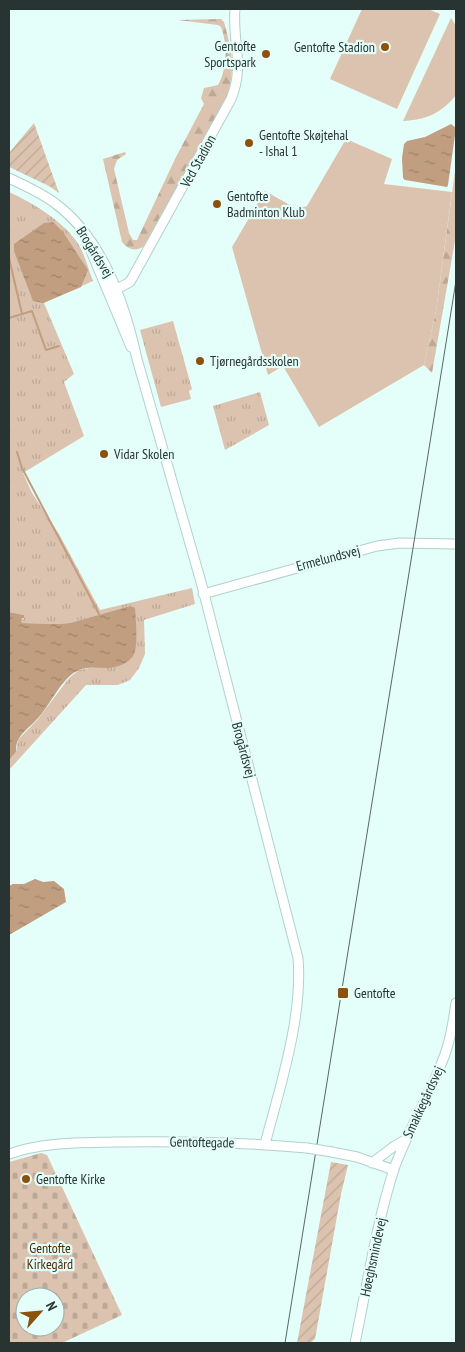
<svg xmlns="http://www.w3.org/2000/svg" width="465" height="1352" font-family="'PT Sans Narrow',sans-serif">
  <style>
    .grass { fill: #dbc3af }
    .forest { fill: url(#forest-firs) }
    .cemetery { fill: url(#cemetery-stones); fill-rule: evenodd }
    .park { fill: url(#park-tufts) }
    .garden { fill: url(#garden-furrows) }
    .water { fill: url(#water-ripples) }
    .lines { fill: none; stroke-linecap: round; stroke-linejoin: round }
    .stream { stroke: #c19e80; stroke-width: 2 }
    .tertiary-casing { stroke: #b1d1cb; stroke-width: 11 }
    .tertiary { stroke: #fff; stroke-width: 9 }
    .tram { stroke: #576764; stroke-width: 1 }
    .tertiary-bridge-casing { stroke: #b1d1cb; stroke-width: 11; stroke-linecap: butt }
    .tertiary-bridge { stroke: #fff; stroke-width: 9 }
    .poi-dot { fill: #8c510c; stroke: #e4fef9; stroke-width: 2 }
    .labels { text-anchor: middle; stroke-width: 4.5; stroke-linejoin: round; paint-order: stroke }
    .poi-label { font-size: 14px; fill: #283432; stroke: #e4fef9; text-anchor: start }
    .street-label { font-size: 14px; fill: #283432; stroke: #e4fef9 }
    .park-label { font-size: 14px; fill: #4e2b03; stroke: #e4fef9 }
  </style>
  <defs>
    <pattern id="forest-firs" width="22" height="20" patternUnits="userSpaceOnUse" patternTransform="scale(1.25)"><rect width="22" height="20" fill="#dbc3af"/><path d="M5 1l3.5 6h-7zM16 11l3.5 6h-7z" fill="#bca897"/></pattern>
    <pattern id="cemetery-stones" width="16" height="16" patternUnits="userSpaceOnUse" patternTransform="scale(1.25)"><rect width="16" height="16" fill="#dbc3af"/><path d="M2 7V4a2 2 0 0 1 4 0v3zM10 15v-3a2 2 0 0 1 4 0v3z" fill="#bca897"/></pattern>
    <pattern id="park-tufts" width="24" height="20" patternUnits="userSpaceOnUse" patternTransform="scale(1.25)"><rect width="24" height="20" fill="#dbc3af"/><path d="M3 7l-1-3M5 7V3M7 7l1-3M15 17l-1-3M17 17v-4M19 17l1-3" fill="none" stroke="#bca897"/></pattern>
    <pattern id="garden-furrows" width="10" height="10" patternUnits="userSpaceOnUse" patternTransform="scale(1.25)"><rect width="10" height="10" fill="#dbc3af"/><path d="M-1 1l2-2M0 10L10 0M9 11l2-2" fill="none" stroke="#bca897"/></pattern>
    <pattern id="water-ripples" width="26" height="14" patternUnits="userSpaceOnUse" patternTransform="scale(1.25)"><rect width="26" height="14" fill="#c19e80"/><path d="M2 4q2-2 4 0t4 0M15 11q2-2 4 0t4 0" fill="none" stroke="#9d8269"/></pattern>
  </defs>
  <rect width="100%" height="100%" fill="#e4fef9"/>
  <path class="grass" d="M362,9H428L440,14L397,109L330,79Z
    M451,18L456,26V95C442,113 426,120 403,121Z
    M346,139L392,159L384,184L452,192L436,311L424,365L319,427L283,366L268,375L232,247L265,191L297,209L307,206Z"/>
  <path class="forest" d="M221,19L224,22C232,51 236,70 226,99L147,244C138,252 129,251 122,242L103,159L125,152L126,154L117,160L114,169L129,233L133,240H137L176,157L204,104L201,98L204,88L218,85C227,69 228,45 221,27L218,25L178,20Z
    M456,164V235L432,373L424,365L436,311Z"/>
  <path class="cemetery" d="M41,1153L47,1155L122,1315L62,1343H9V1162ZM25,1297H55V1327H25Z"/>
  <path class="park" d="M9,192C33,203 69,224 81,249C86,259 89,271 93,281L44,303L74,374L64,382L84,436L23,473L32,493L59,534L100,610L192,588L195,604L144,620L145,654L139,668L130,680L118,685H86L9,770V760L16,752L18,740L38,719L69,678L79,670L95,667L135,632L136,618L130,606L70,623L57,624L22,623L21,619H24V615L9,612Z
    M173,321L192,389L189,391L191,399L161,407L140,330Z
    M260,392L269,425L225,450L213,406Z"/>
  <path class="garden" d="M34,123L59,193L49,186L9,167V153Z
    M331,1162L348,1165L341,1194L315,1339L310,1343H297Z"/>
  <path class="water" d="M451,124L456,128L448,185L447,187L405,180L403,178L402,158L404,144L407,141L425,137Z
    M53,222L63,232L88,270L81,287L43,303L33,301L14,251V244L44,223Z
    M130,606L135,608C136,618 138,646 134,654C130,663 116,668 108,668C97,668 87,666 77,671C62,678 50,705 38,718C32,725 23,731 18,740C16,744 16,748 16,752L9,760V612L24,615V618L21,619L22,623L57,624L70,623Z
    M35,879L43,882L54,881L64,889L66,902L9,935V886L13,884H24Z"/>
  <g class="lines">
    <path class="stream" d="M9,258L22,314
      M9,318L32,311L46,350L59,346
      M17,452L22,468L99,614"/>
    <defs>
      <path id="tertiary" d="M9,178C25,186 42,193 56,204C103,239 125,304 137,359L201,582L298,958C303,1017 280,1087 265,1144
        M91,251L131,347
        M109,293L130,282L231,99C245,65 232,42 235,9
        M203,594L377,546L400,543L456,544
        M332,1152L357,1157L394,1170
        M9,1154C43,1142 79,1143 115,1142C179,1141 243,1142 307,1148
        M372,1163L393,1147L405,1140
        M355,1343C367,1286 376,1225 394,1169C407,1132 428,1099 442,1062C450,1043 453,1023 456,1003"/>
    </defs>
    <use href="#tertiary" class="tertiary-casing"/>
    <use href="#tertiary" class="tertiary"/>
    <path class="tram" d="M285,1343L456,281"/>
    <defs>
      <path id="tertiary-bridge" d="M307,1148L332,1152"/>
    </defs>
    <use href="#tertiary-bridge" class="tertiary-bridge-casing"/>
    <use href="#tertiary-bridge" class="tertiary-bridge"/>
  </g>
  <g class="poi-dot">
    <circle cx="385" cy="47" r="5"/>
    <circle cx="266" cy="54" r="5"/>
    <circle cx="249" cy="143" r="5"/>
    <circle cx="217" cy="204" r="5"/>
    <circle cx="200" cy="361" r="5"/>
    <circle cx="104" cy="454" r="5"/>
    <rect x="337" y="987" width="12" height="12" rx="2.5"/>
    <circle cx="26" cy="1179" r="5"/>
  </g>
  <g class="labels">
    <g class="poi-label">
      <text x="256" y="51" text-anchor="end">Gentofte<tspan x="256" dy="16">Sportspark</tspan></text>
      <text x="375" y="52" text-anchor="end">Gentofte Stadion</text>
      <text x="259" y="140">Gentofte Skøjtehal<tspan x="259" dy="16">- Ishal 1</tspan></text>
      <text x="227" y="201">Gentofte<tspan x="227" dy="16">Badminton Klub</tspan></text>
      <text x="210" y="366">Tjørnegårdsskolen</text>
      <text x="114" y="459">Vidar Skolen</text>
      <text x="354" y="998">Gentofte</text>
      <text x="36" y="1184">Gentofte Kirke</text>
    </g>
    <g class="street-label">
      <text transform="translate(198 161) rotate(-61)" y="5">Ved Stadion</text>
      <text transform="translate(95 252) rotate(58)" y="5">Brogårdsvej</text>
      <text transform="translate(328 558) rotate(-15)" y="5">Ermelundsvej</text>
      <text transform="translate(244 750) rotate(75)" y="5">Brogårdsvej</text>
      <text transform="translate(423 1102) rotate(-65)" y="5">Smakkegårdsvej</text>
      <text transform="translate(202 1142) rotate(1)" y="5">Gentoftegade</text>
      <text transform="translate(373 1257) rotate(-78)" y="5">Høeghsmindevej</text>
    </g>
    <g class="park-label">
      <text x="50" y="1253">Gentofte<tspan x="50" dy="16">Kirkegård</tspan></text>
    </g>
  </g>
  <rect width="465" height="1352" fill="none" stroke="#283432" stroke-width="20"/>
  <g transform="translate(40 1312) rotate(63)"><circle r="24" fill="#e4fef9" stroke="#99ada9"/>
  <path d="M0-4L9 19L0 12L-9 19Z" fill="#8c510c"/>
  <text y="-8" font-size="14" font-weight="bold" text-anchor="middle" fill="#283432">N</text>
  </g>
</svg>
